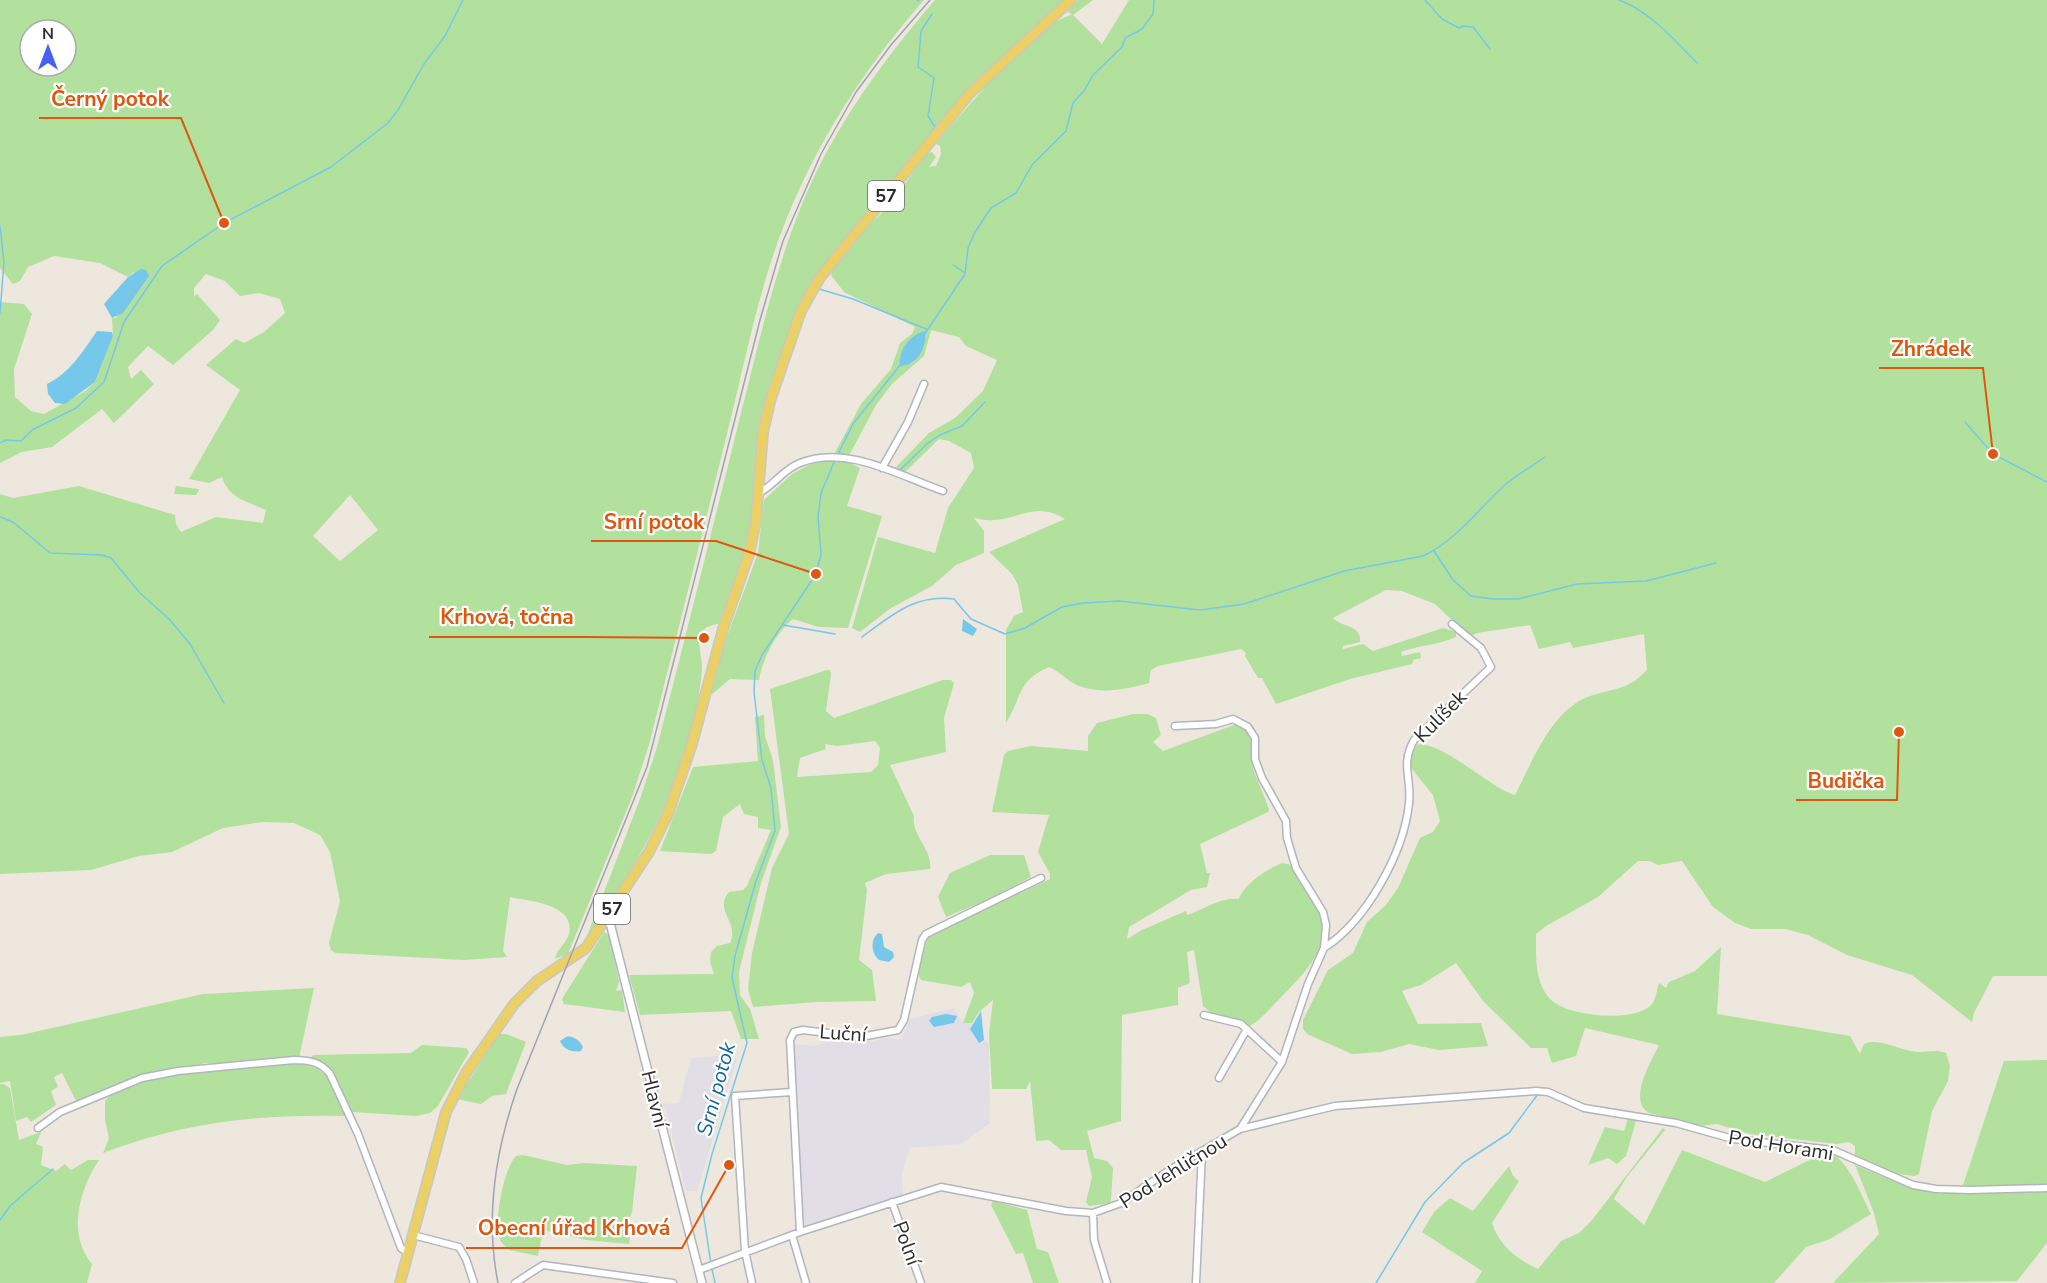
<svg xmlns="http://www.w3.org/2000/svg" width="2047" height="1283" font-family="'Nunito Sans',sans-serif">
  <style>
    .industrial { fill: #e1dfe5 }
    .green { fill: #b2e19d; fill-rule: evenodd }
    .water { fill: #76c8ea }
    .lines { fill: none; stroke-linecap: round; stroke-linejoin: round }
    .stream { stroke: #76c8ea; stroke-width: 1.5 }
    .minor-casing { stroke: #b2b4be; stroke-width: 9 }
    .tertiary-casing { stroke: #b2b4be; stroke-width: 10 }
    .primary-casing { stroke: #c8c8c8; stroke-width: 12 }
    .minor { stroke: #fff; stroke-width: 6 }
    .tertiary { stroke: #fff; stroke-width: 7 }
    .primary { stroke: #ebd065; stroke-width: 9 }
    .rail { stroke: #a1a3b5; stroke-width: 1.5 }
    .labels { text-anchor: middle; stroke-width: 4.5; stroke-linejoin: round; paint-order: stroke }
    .shield { fill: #fff; stroke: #6b6b6b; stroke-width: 1.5 }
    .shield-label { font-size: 18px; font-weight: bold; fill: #2c2c2c }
    .street-label { font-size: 20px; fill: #2c2c2c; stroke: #fff }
    .water-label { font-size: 21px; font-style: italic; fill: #136698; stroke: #fff }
    .leader { fill: none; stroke: #df570e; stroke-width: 2 }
    .callout-dot { fill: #df570e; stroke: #fff; stroke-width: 2 }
    .callout-label { font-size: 21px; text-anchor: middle; font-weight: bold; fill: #df570e; stroke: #fff; stroke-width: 4.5; stroke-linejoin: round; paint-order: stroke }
  </style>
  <rect width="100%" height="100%" fill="#ede7de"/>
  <path class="industrial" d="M954,1008L963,1023H972L970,1029L979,1043L986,1040L989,1045L990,1123L961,1144L910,1148L902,1174L903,1195L804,1227L793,1044L816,1046L827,1042L874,1041L890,1037L897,1040L902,1038L910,1019Z
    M714,1056L737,1059L697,1191H686L664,1104L679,1103L691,1058Z"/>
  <path class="green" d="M0,0H924C855,79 802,165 770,265C751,325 739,388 723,450C699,548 674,646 649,745L632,797L568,954L555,959C556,950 566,944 569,934C576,904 529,901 510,897L503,951L507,957L464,960L336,953L331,950L329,943L340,901L330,852L320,835L294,823L262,822L223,828L172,852L139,856L91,870L0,874V494L13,498L79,486L175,515L176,524L181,532L216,517L263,523L266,510C247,501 229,499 222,477L209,483L189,479L240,390L206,365L236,339L244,343L264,332L285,313L280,299L259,293L240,296L225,281L206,274L194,288V296L197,294L220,320L213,330L173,365L148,346L128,367L131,379L141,370L154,384L114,423L102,409L52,447L22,452L0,463V302L24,304L32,314L14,369L15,397L31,411L44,414L84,392L95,382L113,336L112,318H116L135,271L128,277L100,263L54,256L28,267L20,281L13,284L0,268ZM30,30H66V66H30ZM350,495L378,530L340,561L313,536Z
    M935,0H1064L966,90L834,252L815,277L797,309L766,396L758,431L752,520L745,553L720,623L707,627L699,633C698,646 702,657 702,669C701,681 699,694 697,706C678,801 637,863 585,941L640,799L657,747C685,639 712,530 739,421C762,331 781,238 825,155C856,97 893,49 935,0Z
    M1078,0H1093L1073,15L1102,44L1129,0H2047V976H1993L1974,1013L1972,1022L1912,975L1847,955L1808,935L1785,929H1751L1735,923L1713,907L1682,861L1658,865L1650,861H1638L1598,897L1546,926L1536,934C1536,957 1534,988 1555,1003C1572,1016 1637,1023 1652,1004C1656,999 1657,989 1659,983L1666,988L1669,982L1695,971L1721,947L1717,1014L1850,1036L1860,1054L1864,1044C1879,1037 1901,1051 1917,1052C1928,1052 1935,1049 1946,1053L1950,1066L1948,1081L1932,1111L1919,1174L1915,1176L1898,1174L1855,1157V1146L1849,1142L1837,1144L1750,1134L1717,1124L1702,1126L1649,1113C1627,1100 1652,1060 1659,1045L1585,1028L1576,1056L1552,1063L1547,1048H1531L1483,1001L1456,963L1421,985L1402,991L1418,1024L1481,1023L1488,1046L1439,1050L1409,1044L1381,1052L1352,1054L1307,1034L1303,1029V1020L1328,970L1353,953L1367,922L1386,905L1398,888L1420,838L1433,832L1440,821L1433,795L1411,768L1412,754L1417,745C1440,739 1493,790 1515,795C1532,762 1550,714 1585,698C1610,688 1627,692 1647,670L1644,634L1573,648L1570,642L1539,649L1530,625L1477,633L1470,637L1435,604L1402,591L1386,590L1333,618C1342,628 1362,624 1360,642L1343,646V649L1363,644L1373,651L1443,628L1456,632V637C1437,645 1421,645 1401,652L1402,656L1420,652L1421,658L1413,660L1412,664L1350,679L1276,704L1262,678H1258L1245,656L1246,653L1241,649L1158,666L1151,670L1149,683C1127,689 1105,694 1082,687C1070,684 1061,672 1049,667C1017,681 1023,695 1006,723V630L1014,616L1023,612L1018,585L1012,574L989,552L1065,519C1035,501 1021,519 994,520C988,521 980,519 974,518L984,531V553L956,565L932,586L891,608L860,632L852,628L878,537L935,553L948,508L974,468L971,453L949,441L939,439L905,472L896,467L929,433L955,418L983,391L997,360L966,346L959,337L931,330L924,356L892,384L876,405L846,461L860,468L847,506L882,516L848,628L819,627L793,619C775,634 763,658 759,680L730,679L711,695L725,642L758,553L764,500L792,474L811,464L831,460L861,404L891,369L900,343L912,334L915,327L844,292L831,275L832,271L874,220C887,211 914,170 927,154L932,152L936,157L929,167L936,166L941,154L940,146L936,144C958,117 1041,19 1072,15L1066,10ZM927,334C920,348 922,363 902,366L900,357L907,343Z
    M176,486L198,489L199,490L196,495L174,494Z
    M827,670H830L831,674L826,711L834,718L943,680H951L954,683L944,718L946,752L890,765L914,816C911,836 933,849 930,869L886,874L865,883L867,890L859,960L872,970L876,1001L817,1002L753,1007L748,989L752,953L772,868L789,834L770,689ZM875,741L880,748L878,765L871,772L797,777L800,758L826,749L825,744L837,746Z
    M1133,714H1147L1156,718L1161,735L1153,742L1163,751L1234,725L1245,727L1252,736L1253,769L1269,809L1268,812L1200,844L1207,873H1210L1207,887L1191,890L1129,927L1127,939L1142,930L1186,911L1187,915C1206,909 1219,897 1239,899C1244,884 1268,868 1283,863L1291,865C1326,920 1342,934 1290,988C1277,1000 1265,1017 1250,1026L1214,1015L1203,1006L1194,950L1187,952L1190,983L1178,988V1005L1122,1015L1121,1121L1087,1131L1094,1158L1107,1161L1113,1168L1111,1200L1110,1203L1089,1206L1086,1202L1092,1177L1086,1150H1061L1049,1140L1036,1141L1030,1081L1026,1089H992L989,1034L993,1000L979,1012L972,1023H963L974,993L970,982L961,987L921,980L918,974L928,937L1050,879V874L1038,852L1049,815L992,812L1004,755L1008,751L1031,746L1088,751V736L1097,723Z
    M764,715L765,736L773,760L781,827L761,883L739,972L740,995L750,1009L759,1039H741L731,1011L640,1015L629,975L714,974L710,962L711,952L717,946L730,943C740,922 713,911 729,892L743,890L747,886L771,830L758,828V817L744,814L740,804L723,817L716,851L711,854L660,851L693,767L758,761L755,717Z
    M990,855H1024L1031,877L990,899L946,917L938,897L950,873Z
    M604,932L609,935L619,982L616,991L622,990L625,1012L564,1004L562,999Z
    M314,988L299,1058L221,1065L206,1063L138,1077L77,1103L62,1073L54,1077L58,1087L51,1091L56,1105L31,1122L27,1117L16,1121L10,1081L0,1083V1037L21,1035L203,994Z
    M499,1034H506L526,1042L506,1094L492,1096L481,1104L457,1099Z
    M422,1045L466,1048L469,1052L438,1106L430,1113L416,1116L352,1112L329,1068L311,1058L313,1055L411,1053Z
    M2047,1060V1243L2017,1281L1833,1283L1879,1234L1874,1213L1855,1165L1893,1181L1941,1194L1963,1185L2004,1061Z
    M294,1063C330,1067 334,1084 345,1116C258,1114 184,1122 103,1153L109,1138L105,1120V1101C133,1070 250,1067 294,1063Z
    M0,1084H4L10,1088L19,1140L41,1132L36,1144L43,1147L41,1165L56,1171L65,1164L71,1170L88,1160H99C79,1190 67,1234 92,1264L87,1283H0Z
    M1628,1119L1636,1121L1626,1156L1617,1164L1608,1158L1588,1165L1605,1127L1624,1131Z
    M1663,1128L1665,1130L1626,1178L1614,1199L1644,1225L1682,1150L1765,1182L1828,1151C1850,1162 1860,1193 1871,1214L1830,1239L1806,1247L1774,1283H1475L1482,1271L1422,1232L1434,1212L1450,1198L1473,1211L1509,1166L1513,1176L1519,1181L1492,1223C1499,1245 1517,1260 1538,1269L1561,1241L1579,1233L1592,1220Z
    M523,1155L567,1165L584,1163L637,1166L632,1212L627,1226L630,1237L629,1244L586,1240L547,1231L542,1236L538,1256L509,1250C506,1247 501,1243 500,1239C493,1222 504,1168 516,1156Z
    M993,1201L1027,1210L1037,1249L1048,1252L1059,1283H1033L1023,1253L1016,1254L991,1205Z"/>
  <path class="water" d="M141,269L146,270L149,276L123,313L112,318L104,304L128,277Z
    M97,331L112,332L113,336L95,382L65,404L55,403L48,394L47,384C70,373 83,351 97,331Z
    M926,331C926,347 918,366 900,366C898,350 911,333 926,331Z
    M963,619L977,629L973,636L962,631Z
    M878,933L882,934L884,947L893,952L894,957L889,962L879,960C871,953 870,940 878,933Z
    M981,1011L984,1040L979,1043L970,1029Z
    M946,1014L957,1016L954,1023L934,1027L929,1021L932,1017Z
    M566,1037C573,1035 580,1041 583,1047L581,1051C572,1053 563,1049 560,1041Z"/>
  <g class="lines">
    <path class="stream" d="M917,0L919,1
      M1425,0L1442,19L1459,28L1463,26L1473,27L1490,49
      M1619,0C1651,12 1673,39 1697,63
      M931,133L935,127L928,116L934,78L918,67L921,31L932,14
      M0,226L4,262L0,313
      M953,265L965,273
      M819,289L853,299L926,329
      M926,332L965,274L968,248L975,232L991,208L1016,193L1032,165L1066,131L1073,103L1084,91L1093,75L1122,47L1125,38L1142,29L1153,14L1154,0
      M1965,422L1993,454L2047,482
      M0,443L6,440L21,441L32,430L76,408L104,382L124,322L162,266L224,223L331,167L388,123L398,110L424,64L445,36L463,0
      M839,453L880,463
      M837,456L853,424L901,364
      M887,466L900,470L928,443L940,435L962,426L985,402
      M0,517L13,522L50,553L102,555L111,558L140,593L170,620L190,644L224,703
      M1434,551L1453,580L1471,596L1493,599H1518L1577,584L1646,581L1716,563
      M783,625L835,634
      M862,637C892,615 915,594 954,599L971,619L1005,634L1025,628L1062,607L1083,603L1119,601L1200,610L1244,604L1344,571L1423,556C1457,540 1479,508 1506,484C1518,474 1532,466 1545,457
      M0,1220L10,1206L53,1169
      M711,1264L701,1198L712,1154L747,1043L732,978L735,956L756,881L775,831L771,788L762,760L754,692L755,671L762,655L816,574L821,554L818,517L821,493L835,460
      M712,1269L715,1283
      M1376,1283L1425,1202L1463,1163L1509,1133L1538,1094"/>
    <defs>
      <path id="minor" d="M882,468L908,422L924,384
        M759,493C774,485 784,469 800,463C846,444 900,476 943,491
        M1175,726L1216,724L1233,719L1248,727L1255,738V759L1262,778L1286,821L1287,838L1296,868L1323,912L1326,925L1324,948L1308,984L1282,1062L1240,1129
        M1324,948C1366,921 1404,853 1409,803C1412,778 1400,765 1414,740L1491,667L1481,648L1452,624
        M1204,1015L1241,1024L1282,1062
        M1219,1078L1247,1029
        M38,1128L60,1112L142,1078L178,1071L294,1060C308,1060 321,1062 330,1074L358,1134L401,1248L408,1253
        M892,1202L921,1283
        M1093,1213L1094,1240L1107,1283
        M800,1232L790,1040L794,1032L803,1030L861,1037L898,1030L904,1020L922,940L926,934L1041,878
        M413,1235L459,1247L466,1259L474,1283
        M792,1235L806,1283
        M699,1270L800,1232L941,1187L1066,1211L1093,1213L1121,1203L1168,1171L1240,1129L1335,1106L1536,1091L1548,1092L1584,1108L1676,1123L1733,1139L1833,1150L1913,1185L1936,1189L1970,1190L2047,1188
        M515,1283L543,1265L673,1283
        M752,1283L745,1251L735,1096L792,1092
        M1196,1283L1202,1152"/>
      <path id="tertiary" d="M608,915L702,1283"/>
      <path id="primary" d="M400,1283L446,1112L466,1073L514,1004L537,981L586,948L649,852L668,814L692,744L723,629L749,554L756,521L763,432L771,398L801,311L819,279L838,255L970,93L1071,0"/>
    </defs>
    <use href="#minor" class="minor-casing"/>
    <use href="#tertiary" class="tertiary-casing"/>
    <use href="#primary" class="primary-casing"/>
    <use href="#minor" class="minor"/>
    <use href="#tertiary" class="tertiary"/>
    <use href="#primary" class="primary"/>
    <path class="rail" d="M498,1283C485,1217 495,1152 517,1089L647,767L760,320L783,241L821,154L856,92L891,45L930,0"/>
  </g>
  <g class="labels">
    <g class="shield">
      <rect x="868" y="181" width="36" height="30" rx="4.5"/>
      <rect x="594" y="894" width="36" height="30" rx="4.5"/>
    </g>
    <g class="shield-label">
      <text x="886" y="202">57</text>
      <text x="612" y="915">57</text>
    </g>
    <g class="street-label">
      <text transform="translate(1440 716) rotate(-45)" y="7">Kulíšek</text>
      <text transform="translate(843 1033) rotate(4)" y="7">Luční</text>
      <text transform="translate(655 1099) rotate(76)" y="7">Hlavní</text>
      <text transform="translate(1781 1145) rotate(9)" y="7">Pod Horami</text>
      <text transform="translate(1173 1171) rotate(-32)" y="7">Pod Jehličnou</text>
      <text transform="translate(907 1243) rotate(70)" y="7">Polní</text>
    </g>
    <g class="water-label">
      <text transform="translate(716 1089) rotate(-75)" y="7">Srní potok</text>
    </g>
  </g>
  <path class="leader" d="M224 223L181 118H39M1993 454L1983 368H1879M816 574L716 541H591M704 638L586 637H429M1899 732L1897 800H1796M729 1165L682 1248H466"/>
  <g class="callout-dot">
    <circle cx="224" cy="223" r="6"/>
    <circle cx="1993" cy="454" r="6"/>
    <circle cx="816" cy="574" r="6"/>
    <circle cx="704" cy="638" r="6"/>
    <circle cx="1899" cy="732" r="6"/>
    <circle cx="729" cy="1165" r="6"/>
  </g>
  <g class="callout-label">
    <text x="110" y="106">Černý potok</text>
    <text x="1931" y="356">Zhrádek</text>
    <text x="654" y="529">Srní potok</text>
    <text x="507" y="624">Krhová, točna</text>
    <text x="1846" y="788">Budička</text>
    <text x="574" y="1235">Obecní úřad Krhová</text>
  </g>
  <g transform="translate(48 48)"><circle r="28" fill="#ffffff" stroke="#ababab" stroke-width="1.5"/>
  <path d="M0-4.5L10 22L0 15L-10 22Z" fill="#4661f2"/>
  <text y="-9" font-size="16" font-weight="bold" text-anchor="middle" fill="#2c2c2c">N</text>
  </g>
</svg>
